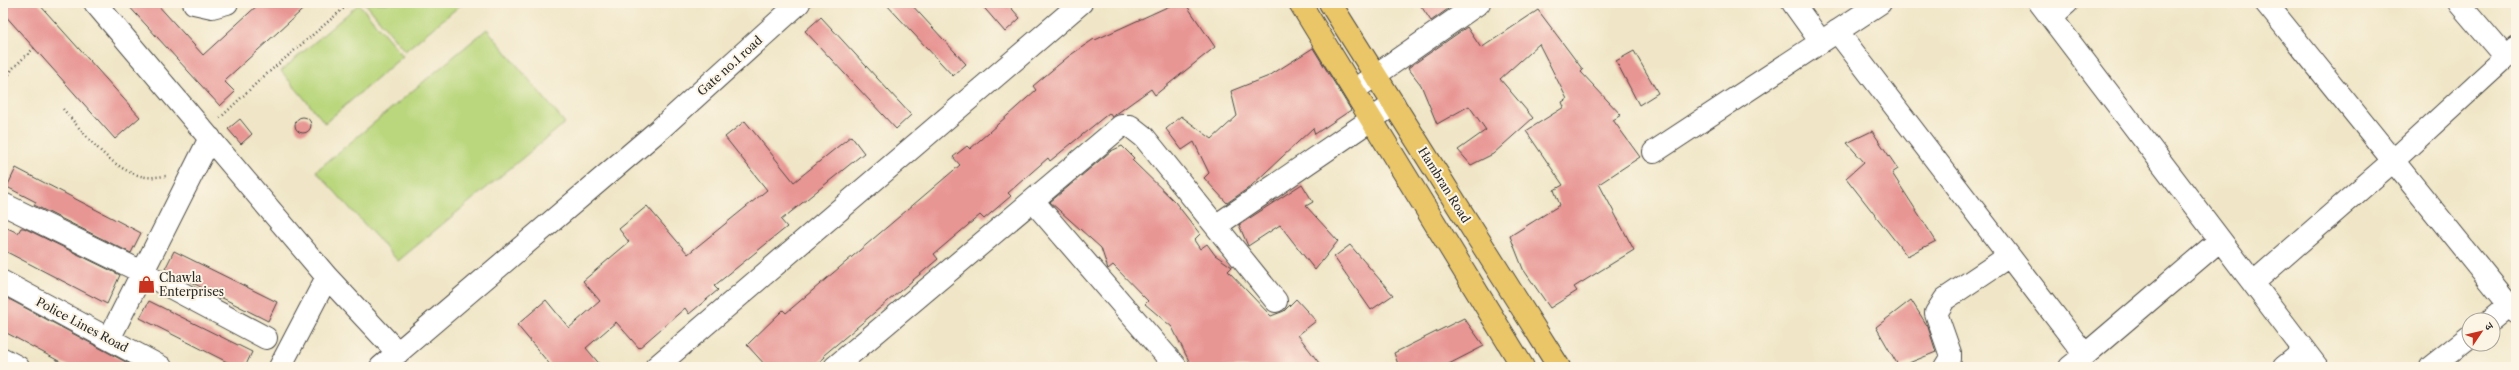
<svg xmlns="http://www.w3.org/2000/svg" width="2519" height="370" font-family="'Libre Caslon Text','Noto Serif Devanagari',serif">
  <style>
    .green { fill: #bad77d; stroke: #728154 }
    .building { fill: #e89694 }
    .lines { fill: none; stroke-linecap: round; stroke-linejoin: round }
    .minor-casing { stroke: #494742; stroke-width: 24 }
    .major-casing { stroke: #494742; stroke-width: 24 }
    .path { stroke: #494742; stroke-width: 2.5; stroke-dasharray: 1 3; stroke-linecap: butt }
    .minor { stroke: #fff; stroke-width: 22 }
    .major { stroke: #eac669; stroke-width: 22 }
    .labels { text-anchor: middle; stroke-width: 4; stroke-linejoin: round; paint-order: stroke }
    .street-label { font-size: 12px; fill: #2b2b2b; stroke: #fcf5e5 }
    .poi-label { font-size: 12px; fill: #2b2b2b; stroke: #fcf5e5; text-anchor: start }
  </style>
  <rect width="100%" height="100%" fill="#fcf5e5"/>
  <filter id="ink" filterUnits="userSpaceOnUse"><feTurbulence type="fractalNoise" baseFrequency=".025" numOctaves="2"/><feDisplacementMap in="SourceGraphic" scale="8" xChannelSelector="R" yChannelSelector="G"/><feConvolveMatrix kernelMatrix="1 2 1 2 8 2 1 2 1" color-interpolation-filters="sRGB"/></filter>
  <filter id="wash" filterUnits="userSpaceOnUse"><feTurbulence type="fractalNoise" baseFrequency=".012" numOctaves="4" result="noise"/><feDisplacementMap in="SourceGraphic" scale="16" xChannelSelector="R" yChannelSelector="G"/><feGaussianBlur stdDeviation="0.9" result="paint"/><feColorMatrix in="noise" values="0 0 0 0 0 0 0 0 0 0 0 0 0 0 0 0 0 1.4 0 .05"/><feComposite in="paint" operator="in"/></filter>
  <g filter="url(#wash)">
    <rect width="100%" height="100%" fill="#f0e6c7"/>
    <path class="green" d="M365,3H463L405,51Z
      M359,4L403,56L325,123L281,71Z
      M487,29L565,123L398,261L316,171Z"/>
    <g id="blocks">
      <path class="building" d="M3,3H38L140,117L115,139L3,13Z
        M126,3H156L203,55L260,3H310L226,79L225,82L235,92L220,106Z
        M885,3H910L966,64L953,76Z
        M980,3H1007L1020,18L1005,32Z
        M1176,3H1185L1215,47L1155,95L1151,89L1112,117L1109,113L1050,161L1048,158L1008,193L1011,196L984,219L980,215L934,254L938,259L824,355L825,357L814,367H767L747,345L783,310L786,313L960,165L953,157L967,146L970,149L1036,90L1033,86L1069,56L1094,39L1095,40Z
        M1419,3H1445L1448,9L1431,21Z
        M1538,10L1583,70L1581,72L1621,115L1613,120L1640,157L1599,184L1634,250L1574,287L1577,291L1550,308L1523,269L1510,236L1560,205L1554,190L1563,185L1526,131L1564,107L1562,102L1567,99L1539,44L1500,79L1533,118L1493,154L1471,165L1458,150L1486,130L1469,106L1437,124L1421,85L1408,68L1467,27L1481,48Z
        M821,17L911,115L896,129L805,31Z
        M1313,48L1351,110L1315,134L1313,128L1250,187L1227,203L1204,178L1209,173L1194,142L1182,150L1166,129L1181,116L1212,139L1237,116L1231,91L1269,76Z
        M1634,51L1658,93L1639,105L1616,61Z
        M295 125a8 8 0 1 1 16 0a8 8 0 1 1-16 0Z
        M240,119L252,134L241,144L228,129Z
        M745,121L794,182L851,136L864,153L781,220L787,227L714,286L718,290L689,314L685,308L639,348L616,322L586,348L602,367H552L517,325L546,300L569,328L600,301L583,281L629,242L619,229L647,206L688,254L767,190L725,137Z
        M1872,131L1898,169L1892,173L1936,241L1907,256L1846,178L1864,162L1847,143Z
        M1122,146L1134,158L1132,160L1175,202L1200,234L1194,240L1200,249L1207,244L1215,255L1232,267L1228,271L1271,316L1284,311L1296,299L1316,321L1298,335L1322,367H1192L1172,327L1145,304L1148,301L1113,265L1108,269L1101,248L1050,202L1111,151Z
        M16,168L141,233L131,253L34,205L36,202L7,187Z
        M1302,184L1313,202L1306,206L1338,241L1315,270L1280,225L1248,246L1239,225Z
        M3,226L18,233L21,228H24L120,275L107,304L3,250Z
        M1350,245L1393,295L1371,310L1334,257Z
        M174,251L277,302L268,321L165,269Z
        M3,296L7,298L135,367H70L3,331Z
        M1911,300L1928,327L1936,352L1899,367L1876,327Z
        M149,301L252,352L245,367H237L140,318Z
        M1464,318L1484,346L1443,367H1399L1394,353Z"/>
    </g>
  </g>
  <g filter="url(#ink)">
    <use href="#blocks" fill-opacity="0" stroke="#494742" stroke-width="1"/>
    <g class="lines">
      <defs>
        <path id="minor" d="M95,3L327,277L398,353
          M194,3L212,7L227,3
          M1793,3L1821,42
          M2040,3L2317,367
          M2266,3L2516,313
          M2459,3L2506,58
          M2051,17L2067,3
          M1837,31L2085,355L2070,367
          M1354,90L1479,3
          M1654,152L1880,3
          M1033,201L1176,367
          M3,204L142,272L266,338
          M1217,225L1394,104
          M3,282L161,367
          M2253,283L2393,161L2516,48
          M2491,320L2509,305
          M109,339L210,138
          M2085,355L2220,240
          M3,359L18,367
          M280,367L327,277
          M381,367L660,129L799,3
          M656,367L1081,3
          M835,367L1121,126H1130L1144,137L1276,301
          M1945,367L1950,359V353L1936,313L1945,299L2009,256
          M2284,367L2304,351
          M2431,367L2469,337"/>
        <path id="major" d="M1300,3L1523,367
          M1330,3L1559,367"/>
      </defs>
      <use href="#minor" class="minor-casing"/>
      <use href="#major" class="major-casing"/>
      <path class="path" d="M3,85L12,69L35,47
        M63,109C84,133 112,172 146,177C153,178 161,176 168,176
        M220,118L262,78L350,3"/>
      <use href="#minor" class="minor"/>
      <use href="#major" class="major"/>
    </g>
  </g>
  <defs>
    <symbol id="shop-bare" viewBox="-9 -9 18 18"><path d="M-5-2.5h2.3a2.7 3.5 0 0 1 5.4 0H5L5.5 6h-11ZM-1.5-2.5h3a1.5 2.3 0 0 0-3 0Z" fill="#c8321e" stroke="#fcf5e5" stroke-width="2.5" paint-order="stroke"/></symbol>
  </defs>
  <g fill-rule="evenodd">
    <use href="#shop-bare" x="134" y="272" width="25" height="25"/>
  </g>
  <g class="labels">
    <g class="street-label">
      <text transform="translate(730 66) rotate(-42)" y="4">Gate no.1 road</text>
      <text transform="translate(1444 185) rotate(58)" y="4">Hambran Road</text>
      <text transform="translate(82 325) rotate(28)" y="4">Police Lines Road</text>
    </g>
    <g class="poi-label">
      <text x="159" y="282">Chawla<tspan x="159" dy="14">Enterprises</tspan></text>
    </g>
  </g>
  <rect width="2519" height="370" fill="none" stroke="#fcf5e5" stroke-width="16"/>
  <g transform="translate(2481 332) rotate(55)"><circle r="19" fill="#fcf5e5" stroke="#a8a49b"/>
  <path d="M0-3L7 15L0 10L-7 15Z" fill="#c8321e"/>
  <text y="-6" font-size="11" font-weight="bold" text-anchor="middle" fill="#2b2b2b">उ</text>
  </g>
</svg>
